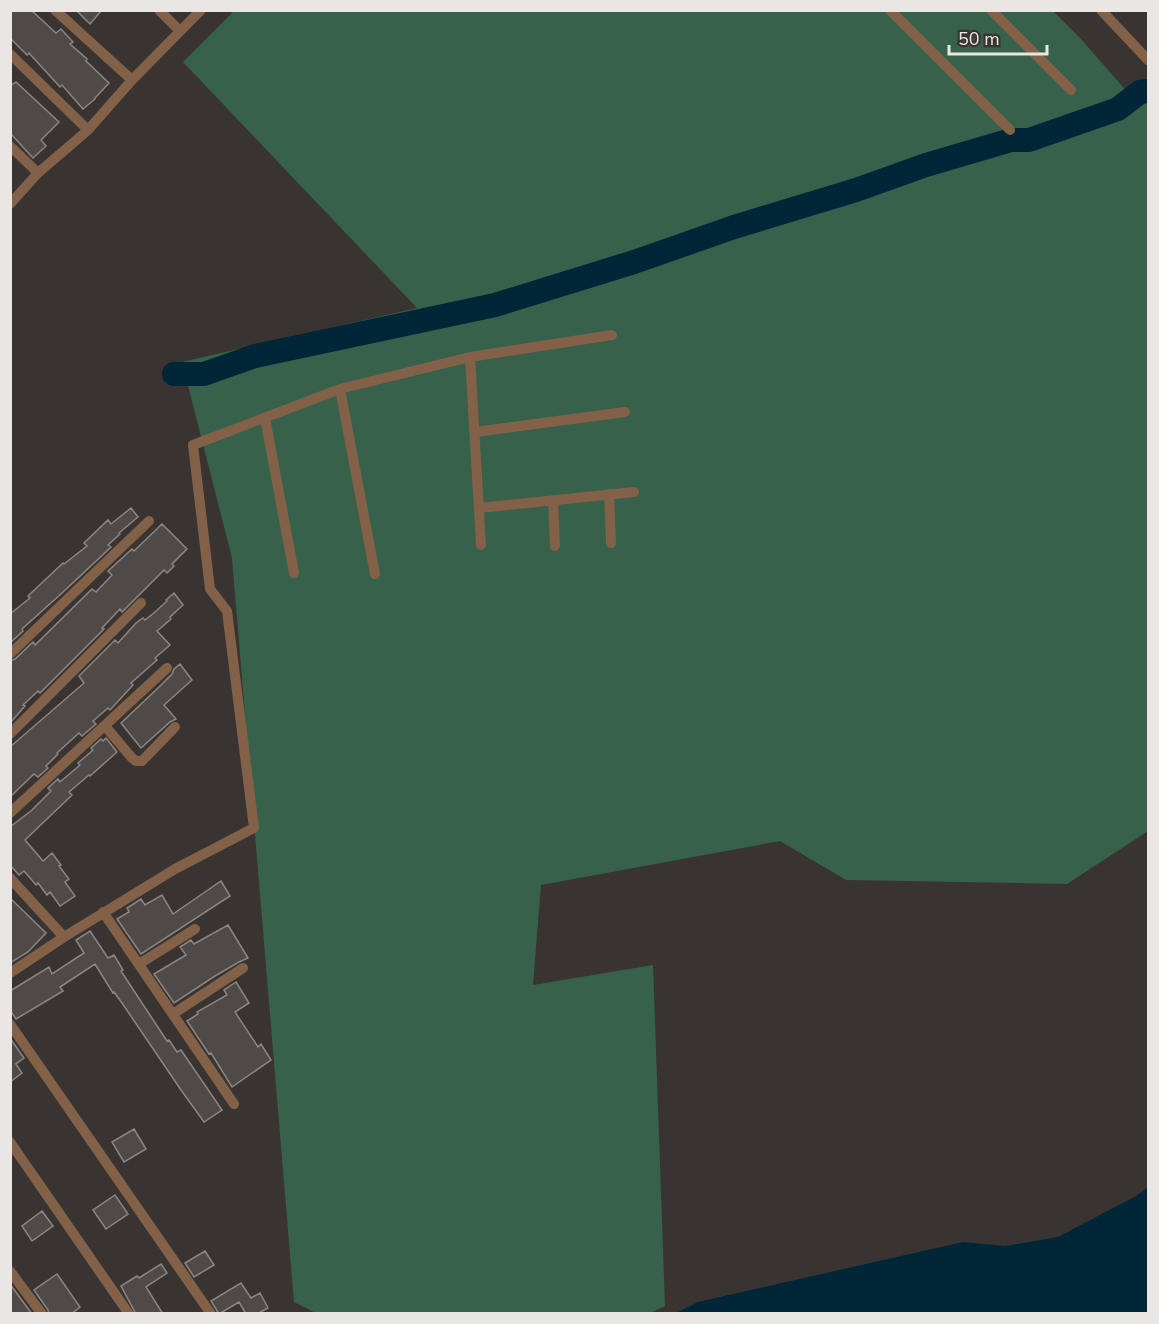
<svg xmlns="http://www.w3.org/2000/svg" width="1159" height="1324" font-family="'Nunito Sans',sans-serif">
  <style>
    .green { fill: #37614b }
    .water { fill: #002638 }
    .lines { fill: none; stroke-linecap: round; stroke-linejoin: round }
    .river { stroke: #002638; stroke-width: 24 }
    .building { fill: #4f4a47; stroke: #8c8683; stroke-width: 1.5 }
    .minor { stroke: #836149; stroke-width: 10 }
  </style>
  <rect width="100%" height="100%" fill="#393431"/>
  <path class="green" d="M234,11H1053L1081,39L1129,94L1148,89V831L1067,884L846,880L780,841L541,885L533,985L653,965L665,1306L648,1314L316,1313L294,1302L232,558L182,362L417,308L183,62Z"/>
  <path class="water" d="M1148,1187V1313H676L698,1302L963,1242L1005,1246L1058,1237L1136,1196Z"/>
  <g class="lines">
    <path class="river" d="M174,374H204L255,356L495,305L634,262L734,227L856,190L926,165L1011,140H1029L1118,109L1140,92L1148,91"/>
  </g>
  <path class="building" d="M10,10H31L56,33L61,29L73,42L70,44L87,59L86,61L109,83L95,98V99L83,109L62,85L60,87L29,53L27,55L10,38Z
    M76,10H102L90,24Z
    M16,82L59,122L41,140L46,146L33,158L10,133V86Z
    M131,508L138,517L119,533L120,534L108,545L111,547L62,593L22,629L23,631L10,643V614L30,598L28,596L63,563L64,564L87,546L84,543L108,520L111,524Z
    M162,524L187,549L172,564L174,566L167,573L164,570L122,612L120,609L102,628L104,629L40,693L38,691L23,705L25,706L10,723V661L15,659L33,642L35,645L92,589L96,592L112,575L108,571L132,549L134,551Z
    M174,593L183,605L170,617L171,619L157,631L170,645L155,658L157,660L131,683L133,685L110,710L108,708L93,721L96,724L82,736L79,733L57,753L58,754L46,766L48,768L38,777L34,774L10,797V747L84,683L79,676L115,640L118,643L136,623L143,618L145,620L155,612L167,601L166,600Z
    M180,664L192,680L164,705L176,719L170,722L141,748L121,723L158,688L172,674L174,669Z
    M106,738L117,752L90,776L89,775L69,792L72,795L25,840L43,861L52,853L61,865L59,866L69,879L65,882L75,896L60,906L50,892L47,895L38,883L36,885L24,871L19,875L10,865V827L32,810L51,791L48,788L58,779L60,782L80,765L78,763L93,750L91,748L101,739L103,741Z
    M221,881L230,896L141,954L117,919L129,912L127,908L141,899L145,905L162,895L173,914Z
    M10,898L46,933L28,952L10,963Z
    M228,925L248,958L239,962L215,976L174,1003L154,974L186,955L180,947L191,940L194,944Z
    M90,931L108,958L114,955L123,970L121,971L165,1038L167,1041L169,1040L177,1052L181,1050L222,1110L204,1122L181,1090L122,1003L114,992L113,993L95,964L60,987L63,991L16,1019L10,1010V991L49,967L52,974L84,953L76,940Z
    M236,982L249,1003L235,1012L258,1047L261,1044L271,1060L232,1087L211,1053L209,1054L187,1021L198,1014L197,1012L227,995L224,990Z
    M10,1038L24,1058L16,1064L22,1073L10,1082Z
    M134,1129L146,1149L124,1162L112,1142Z
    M115,1195L128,1214L106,1229L93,1210Z
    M42,1211L53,1226L32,1241L22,1226Z
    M205,1251L214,1265L194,1277L185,1263Z
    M161,1264L167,1273L146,1287L163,1314H136L121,1286L137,1276L139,1278Z
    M57,1274L80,1307L71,1314H49L48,1310L34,1290Z
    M241,1283L251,1298L260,1293L268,1308L257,1314H246L239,1302L219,1314L211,1301Z
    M10,1284L32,1314H10Z"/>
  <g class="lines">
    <path class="minor" d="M55,10L132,80
      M159,10L180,31
      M890,10L1010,130
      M991,10L1071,90
      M1101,10L1148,60
      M10,54L88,130
      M10,146L38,173
      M10,204L38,173L88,130L132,80L201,10
      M470,357L481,545
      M340,389L375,574
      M265,418L294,573
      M475,432L625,412
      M609,494L611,543
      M553,500L555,546
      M479,508L634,492
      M10,654L149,521
      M105,726L132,758L136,761H142L175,727
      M10,734L141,603
      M10,813L167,668
      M10,878L64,937L175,869L254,828L227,611L210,589L193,445L340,389L470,357L612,335
      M103,912L234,1104
      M139,964L195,929
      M10,973L64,937
      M173,1014L243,968
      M10,1024L211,1314
      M10,1142L129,1314
      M10,1271L42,1314"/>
  </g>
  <rect width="1159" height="1324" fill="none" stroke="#e9e6e4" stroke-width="24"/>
  <path d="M949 45v9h98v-9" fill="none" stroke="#e9e6e4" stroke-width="3"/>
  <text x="958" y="45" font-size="18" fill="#e9e6e4" stroke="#393431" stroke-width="4.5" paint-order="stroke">50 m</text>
</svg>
